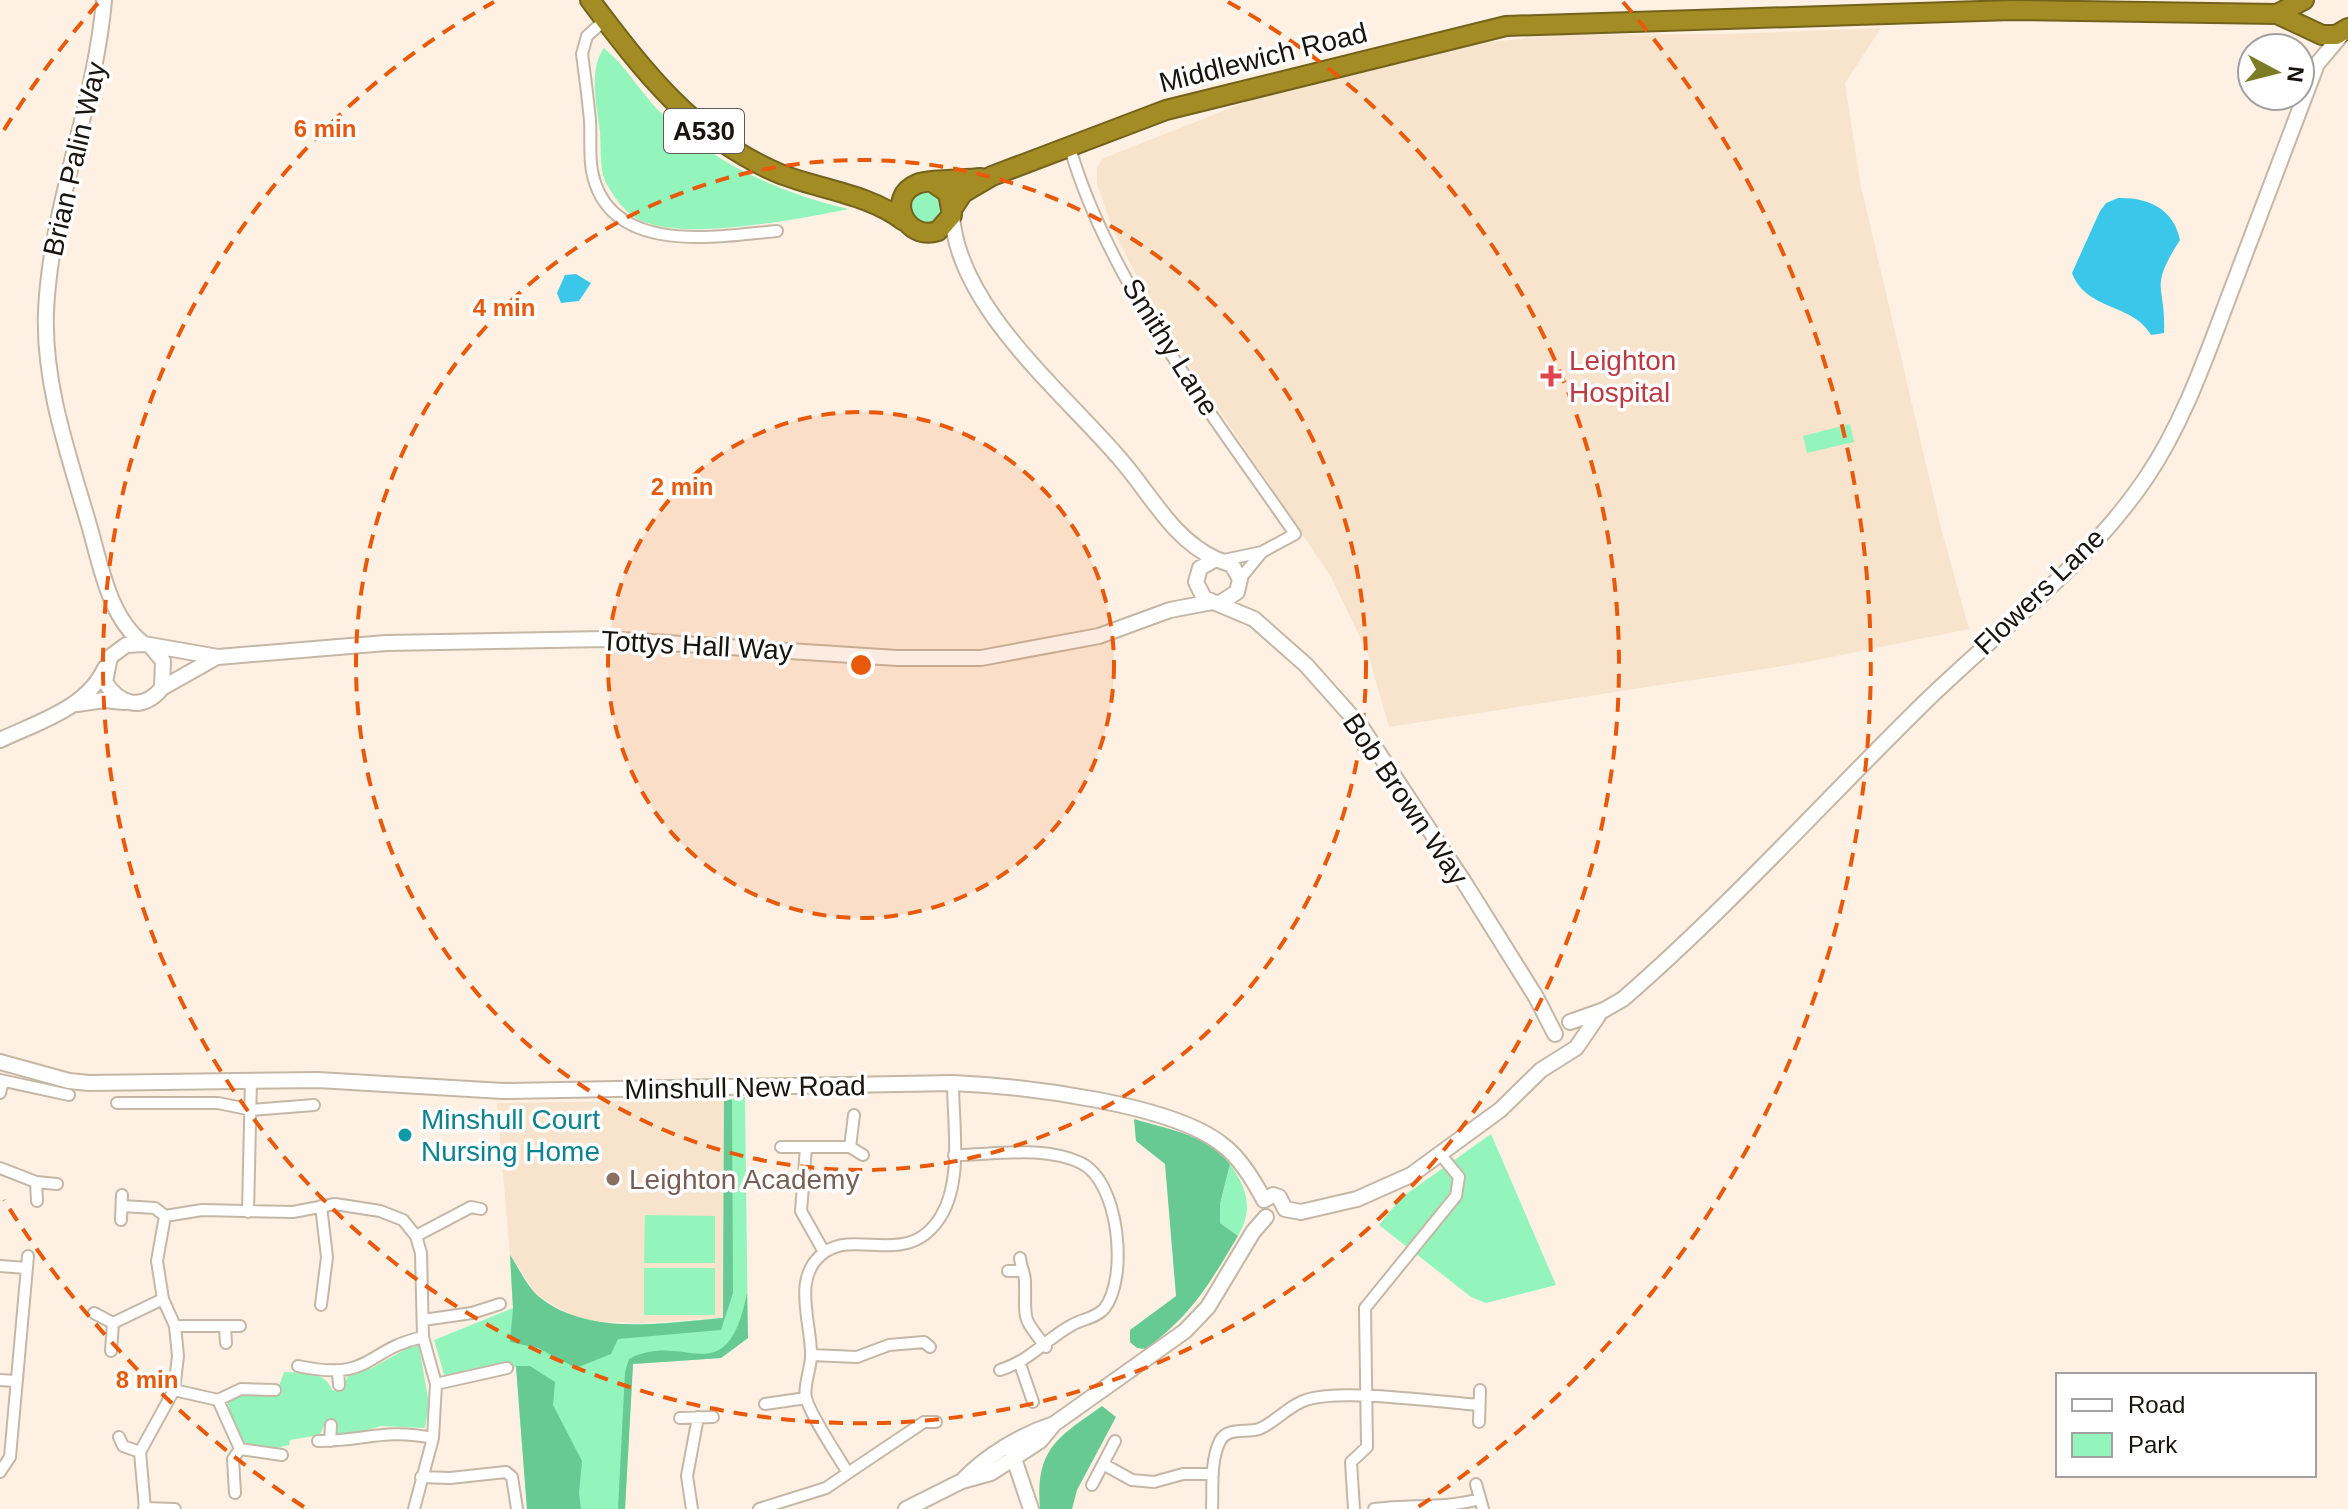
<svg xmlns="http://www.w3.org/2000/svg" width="2348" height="1509" font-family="Arial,sans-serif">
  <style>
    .built { fill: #f8e3cc }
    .green { fill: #94f5bc }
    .forest { fill: #67ca93 }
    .water { fill: #3bc7e9 }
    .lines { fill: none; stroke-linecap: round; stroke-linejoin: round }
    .street-casing { stroke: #c5b7a6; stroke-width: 14 }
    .secondary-casing { stroke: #c5b7a6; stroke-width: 18 }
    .highway-casing { stroke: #73621c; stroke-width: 22 }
    .street { stroke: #fff; stroke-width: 10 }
    .secondary { stroke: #fff; stroke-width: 14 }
    .highway { stroke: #a48c24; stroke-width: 18 }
    .ring { fill: none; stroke: #e8590c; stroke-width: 4; stroke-dasharray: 14 10 }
    .health-dot { fill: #e0444e; stroke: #fff; stroke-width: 3 }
    .culture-dot { fill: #0f9aa8; stroke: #fff; stroke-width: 3 }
    .education-dot { fill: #8d6e63; stroke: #fff; stroke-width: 3 }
    .labels { text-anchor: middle; stroke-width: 7; stroke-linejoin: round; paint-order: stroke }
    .shield { fill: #fff; stroke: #5e5a56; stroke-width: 2 }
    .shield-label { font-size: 26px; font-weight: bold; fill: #19140e }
    .street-label { font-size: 28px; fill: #19140e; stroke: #fff }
    .health-label { font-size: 28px; fill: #be3a42; stroke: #fff; text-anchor: start }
    .culture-label { font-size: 28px; fill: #0d838f; stroke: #fff; text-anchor: start }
    .education-label { font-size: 28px; fill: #785e54; stroke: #fff; text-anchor: start }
    .centre { fill: #e8590c; stroke: #fff; stroke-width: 4 }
    .ring-label { font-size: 24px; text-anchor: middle; font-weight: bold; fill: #e8590c; stroke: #fff; stroke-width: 7; stroke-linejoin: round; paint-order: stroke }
  </style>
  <rect width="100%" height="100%" fill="#fef1e3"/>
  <path class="built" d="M1881,28L1845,83L1860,182L1941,528L1969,629L1802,663L1389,727L1368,654L1331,577L1164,328L1112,228L1097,184V167L1104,158L1256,98L1471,44L1557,35L1727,34Z
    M724,1100L723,1318L640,1323L582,1321L537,1295L510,1255L497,1103Z"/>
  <path class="green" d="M604,48C627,67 640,92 660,112C712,163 780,193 849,209C798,219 689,241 642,221C626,215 608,191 603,175C600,162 601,146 600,132C597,108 588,69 604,48Z
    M921,189L939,192L947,209L936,225L912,221L908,202Z
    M1850,424L1854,442L1807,453L1803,436Z
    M745,1097L748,1338L721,1358L633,1364L625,1509H527L516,1367L445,1378L434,1340L513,1308L510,1255C518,1267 527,1286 538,1296C588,1338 663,1322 723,1318L724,1100Z
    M1491,1134L1556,1285L1486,1303L1471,1297L1379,1225L1402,1197Z
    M1230,1164C1247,1189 1254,1208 1238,1236L1220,1223V1204Z
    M645,1215L715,1216V1263H644Z
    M644,1268H715V1315H644Z
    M415,1344L419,1346L429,1404L425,1428L381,1426L345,1437L336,1434L334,1422L326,1421L320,1435L290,1440L289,1445L269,1450L240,1441L227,1401L242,1393L276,1395L284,1372C302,1373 325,1370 332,1390L341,1391L348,1376L372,1368Z"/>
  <path class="forest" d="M724,1100H732L733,1293L721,1330L618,1339L611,1354L576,1368L538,1348L510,1342L513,1308L510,1255C518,1267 527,1286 538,1296C588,1337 664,1323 723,1318Z
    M1134,1119C1170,1130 1206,1134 1230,1164L1220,1204V1223L1238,1236C1208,1286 1193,1313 1146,1349L1137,1348L1130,1342V1330L1176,1296L1165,1164L1136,1141Z
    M747,1293L748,1338L721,1358L633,1364L625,1509H618L625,1372L629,1359C685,1329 726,1397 747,1293Z
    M516,1366H530L555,1382L553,1405L582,1461L579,1493L581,1509H527Z
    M1102,1406L1116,1417L1077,1490L1072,1509H1040C1035,1449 1057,1438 1102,1406Z"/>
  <path class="water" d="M2118,198C2148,197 2174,209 2180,240C2148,290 2166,283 2164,333L2151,335C2133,303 2086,311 2072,273L2100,211L2106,203Z
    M576,274L591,283L579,301L561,303L557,293L565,275Z"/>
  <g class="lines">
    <defs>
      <path id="street" d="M605,20L587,36L582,54C585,76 588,99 590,121C591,137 589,155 592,171C608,256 716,237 777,231
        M1070,148C1109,283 1215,418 1295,534L1262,552L1224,560
        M1240,579L1262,552
        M0,1080L69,1095
        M0,1093L3,1081
        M117,1103H218L252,1110L314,1105
        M781,1147H850L854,1115
        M850,1147L863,1155
        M806,1148L801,1211L824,1252
        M954,1155C994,1155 1043,1145 1081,1163C1119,1181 1129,1278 1104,1309C1096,1318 1082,1319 1072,1325C1046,1339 1030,1361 1000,1370
        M0,1168L36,1182L57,1184
        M36,1182L37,1201
        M122,1206L155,1208L165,1216
        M248,1212L251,1079
        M121,1220L122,1195
        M416,1236L471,1207L481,1209
        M1020,1258C1021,1267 1025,1274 1025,1282C1026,1320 1020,1315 1046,1347
        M0,1266L26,1268
        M1008,1271H1021
        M321,1305L327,1257L321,1206
        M94,1313L113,1323
        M423,1320L472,1313L500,1304
        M175,1326H240
        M225,1327L226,1343
        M111,1351L113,1323L163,1299
        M811,1355L857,1357L889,1345L924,1342L930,1347
        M1020,1364L1033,1402
        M298,1366C373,1382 364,1350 423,1337
        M338,1373L339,1385
        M0,1380L15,1381
        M436,1384L507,1368
        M174,1390L218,1400L241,1389L275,1390
        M218,1400L240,1449L282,1455
        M765,1404L806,1398
        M680,1418L713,1417
        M1479,1422L1480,1390
        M119,1437L123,1446L140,1452
        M318,1441C364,1441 385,1428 433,1438
        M330,1441L331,1425
        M1103,1464L1132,1480L1154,1482L1183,1474H1213
        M0,1472L10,1457L28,1256
        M848,1473L924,1422H936
        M421,1477L450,1478L506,1472L512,1477L517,1509
        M1476,1484L1483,1509
        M1092,1485L1115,1441
        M235,1493L233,1459L240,1449
        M144,1508L175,1509
        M145,1509L140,1452L174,1390L178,1356L175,1326L163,1299L157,1261L165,1216L202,1210L293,1212L335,1204L380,1211L403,1220L416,1236L421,1253L423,1337L436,1384L433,1438L414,1509
        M692,1509L687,1476L698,1417
        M759,1509L826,1488L848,1473C838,1456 810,1415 806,1398C803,1386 811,1369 811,1356C812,1323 790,1276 825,1252C858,1229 909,1269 941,1216C963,1180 953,1124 953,1083
        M1212,1509C1213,1488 1210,1461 1220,1441C1227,1427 1246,1433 1259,1429C1276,1422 1289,1405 1306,1400C1341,1388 1439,1402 1479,1405
        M1354,1509L1351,1462L1367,1447L1365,1308L1456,1196L1459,1177L1440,1154
        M1374,1509C1412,1504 1444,1509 1480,1499"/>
      <path id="secondary" d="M104,0C95,106 51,204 46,311C43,384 69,456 89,525C101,566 109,618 144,644
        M952,215C958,308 1063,392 1120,459C1151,494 1172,539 1216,559
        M1220,603L1237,592L1240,579L1232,565L1216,559L1200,568L1196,582L1204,598L1254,619L1306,665L1362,728L1464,882L1536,997L1555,1034
        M152,648L163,661L162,688C143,711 120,706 105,682L110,657L126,645L144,644L218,657L386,643L606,639L897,658H981L1099,636L1170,610L1212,602
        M162,688L217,657
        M77,704L104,700L124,702
        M0,740C38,722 87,708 105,668
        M1570,1022L1604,1010L1623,999C1730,906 1824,801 1925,702C1999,630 2088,564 2146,478C2184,422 2207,354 2231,291C2260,215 2288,140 2317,64L2344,32
        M0,1062L69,1081L89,1083L318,1080L503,1091L953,1083C1021,1086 1173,1103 1224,1146C1241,1159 1254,1181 1264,1200
        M1264,1200L1273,1195L1279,1197L1285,1209
        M1285,1209L1301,1212L1357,1199L1411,1175L1500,1110L1541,1070L1576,1048L1598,1016
        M1011,1450L1031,1509
        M962,1481C986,1456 1020,1435 1054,1424
        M906,1509L962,1481L991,1473L1040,1441L1054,1424L1185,1331L1208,1307L1253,1232L1266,1217"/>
      <path id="highway" d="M590,0C644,72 694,137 778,173C820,190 867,193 904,221
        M2277,14L2304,0
        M932,182L948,193L952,215L938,231C906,242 885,197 917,184C928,179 965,180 981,178
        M953,208L963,193L992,176L1166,110L1506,26L2012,10L2277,14L2322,35H2336L2348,28"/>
    </defs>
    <use href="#street" class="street-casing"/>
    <use href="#secondary" class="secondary-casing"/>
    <use href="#highway" class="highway-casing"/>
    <use href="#street" class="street"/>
    <use href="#secondary" class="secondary"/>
    <use href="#highway" class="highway"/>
  </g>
  <circle cx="861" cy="665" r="253" fill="#e8590c" fill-opacity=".12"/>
  <g class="ring">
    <circle cx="861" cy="665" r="253"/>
    <circle cx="861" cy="665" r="505"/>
    <path d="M1228 2A758 758 0 1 1 494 2"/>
    <path d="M304 1507A1010 1010 0 0 1 4 1200M4 130A1010 1010 0 0 1 99 2M1623 2A1010 1010 0 0 1 1418 1507"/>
  </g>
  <path class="health-dot" d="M1547 364h8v8h8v8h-8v8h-8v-8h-8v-8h8z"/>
  <circle class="culture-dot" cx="405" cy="1135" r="8"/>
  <circle class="education-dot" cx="613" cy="1179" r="8"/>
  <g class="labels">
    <rect class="shield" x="664" y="109" width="80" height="44" rx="6"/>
    <g class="shield-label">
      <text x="704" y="140">A530</text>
    </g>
    <g class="street-label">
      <text transform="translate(1263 57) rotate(-14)" y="10">Middlewich Road</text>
      <text transform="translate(74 159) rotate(-77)" y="10">Brian Palin Way</text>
      <text transform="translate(1171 347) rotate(58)" y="10">Smithy Lane</text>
      <text transform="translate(2039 591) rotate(-44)" y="10">Flowers Lane</text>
      <text transform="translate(697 645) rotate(3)" y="10">Tottys Hall Way</text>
      <text transform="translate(1406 799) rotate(56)" y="10">Bob Brown Way</text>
      <text transform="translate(745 1087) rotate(-1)" y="10">Minshull New Road</text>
    </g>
    <g class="health-label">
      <text x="1569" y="370">Leighton<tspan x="1569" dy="32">Hospital</tspan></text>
    </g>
    <g class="culture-label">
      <text x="421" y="1129">Minshull Court<tspan x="421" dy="32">Nursing Home</tspan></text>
    </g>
    <g class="education-label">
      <text x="629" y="1189">Leighton Academy</text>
    </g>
  </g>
  <circle cx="861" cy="665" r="12" class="centre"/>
  <g class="ring-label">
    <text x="325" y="137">6 min</text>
    <text x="504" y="316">4 min</text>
    <text x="682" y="495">2 min</text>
    <text x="147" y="1388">8 min</text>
  </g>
  <rect x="2056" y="1373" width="260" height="104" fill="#ffffff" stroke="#a3a19f" stroke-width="2"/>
  <rect x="2072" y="1399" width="40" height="12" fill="#ffffff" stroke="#a3a19f" stroke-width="2"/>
  <text x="2128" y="1413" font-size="24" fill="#19140e">Road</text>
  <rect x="2072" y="1433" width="40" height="24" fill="#94f5bc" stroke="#a3a19f" stroke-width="2"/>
  <text x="2128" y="1453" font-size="24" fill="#19140e">Park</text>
  <g transform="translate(2276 72) rotate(97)"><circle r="38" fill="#ffffff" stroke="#a3a19f" stroke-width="2"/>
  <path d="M0-6L14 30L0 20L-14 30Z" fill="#7b7c24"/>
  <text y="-12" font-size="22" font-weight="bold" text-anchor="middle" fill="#19140e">N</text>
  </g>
</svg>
